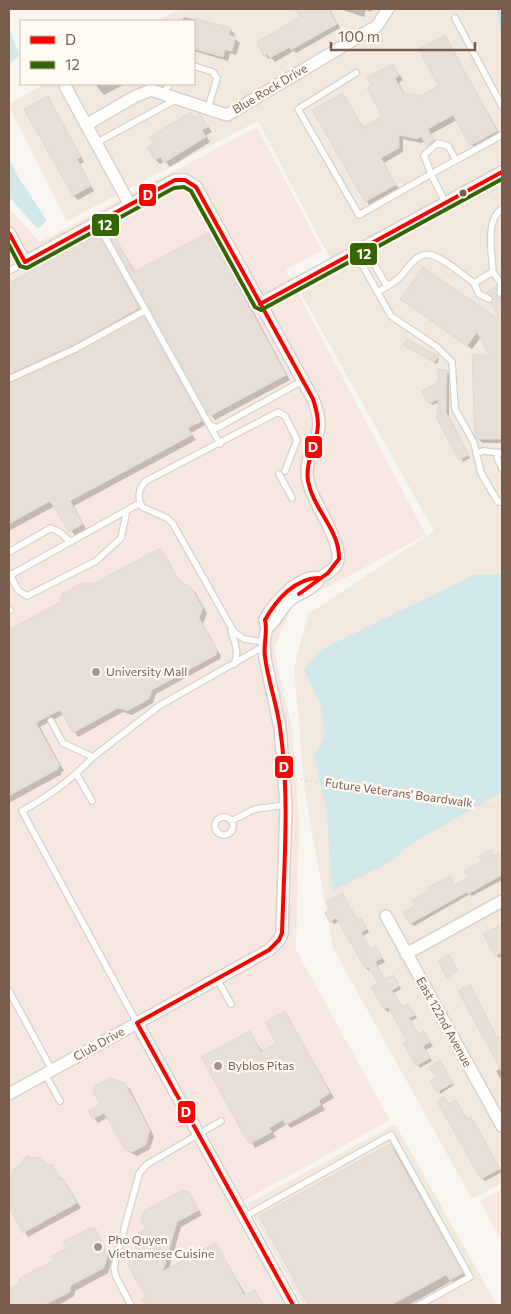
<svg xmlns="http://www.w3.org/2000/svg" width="511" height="1314" font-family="Commissioner,sans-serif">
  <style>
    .residential { fill: #f2e8de }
    .commercial { fill: #f6e8e1 }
    .water { fill: #d0e8ea }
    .shadow { fill: #0003 }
    .building { fill: #e6ded7; stroke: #e2d8d2 }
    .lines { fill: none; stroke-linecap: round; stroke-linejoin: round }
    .service-casing { stroke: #d7d1cb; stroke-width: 8 }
    .minor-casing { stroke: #d7d1cb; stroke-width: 14 }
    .path { stroke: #dcd5d0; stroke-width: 2; stroke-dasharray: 1 4; stroke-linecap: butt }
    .service { stroke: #fefefd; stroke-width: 5.5 }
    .minor { stroke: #fefefd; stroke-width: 11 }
    .bus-1-casing { stroke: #fffaf3; stroke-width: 8 }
    .bus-2-casing { stroke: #fffaf3; stroke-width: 8 }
    .bus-1 { stroke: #f00; stroke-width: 4 }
    .bus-2 { stroke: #360; stroke-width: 4 }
    .bus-dot { fill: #7a5c4d; stroke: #fffaf3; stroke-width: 2 }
    .poi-dot { fill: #a69286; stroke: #fffaf3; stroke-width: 2 }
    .labels { text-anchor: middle; stroke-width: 4.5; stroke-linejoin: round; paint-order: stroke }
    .street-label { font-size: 12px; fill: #7a5c4d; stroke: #fffaf3 }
    .poi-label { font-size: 12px; fill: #7a5c4d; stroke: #fffaf3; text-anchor: start }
    .line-badge { stroke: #fffaf3; stroke-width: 2 }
    .badge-label { font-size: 14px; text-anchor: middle; font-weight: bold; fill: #fff }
  </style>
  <rect width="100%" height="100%" fill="#f9f5f0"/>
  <path class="residential" d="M180,9H502V1183L472,1199L333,948L305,793L294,667L308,614L434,531L301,294L337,272L258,121L67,221L9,106V104L44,84H194V21H157Z
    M395,1124L497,1305H303L247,1204Z"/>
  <path class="commercial" d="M257,127L322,250L286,270L426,535L292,606L274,648L293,733L299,824L296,950L390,1120L231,1208L285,1305H9V208L40,242Z
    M502,1189V1242L480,1201Z"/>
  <path class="water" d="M497,9H502V35H500Z
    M9,28L19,55L9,65Z
    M9,158L17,175L47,221L38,229L9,197Z
    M502,574V792L406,847L396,859L332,891L327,814L314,756L325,736L321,706L304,669L322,649L474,575Z"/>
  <path class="shadow" d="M297,9H330L340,28L296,53L294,51L275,62L271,58L269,59L265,55L301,18Z
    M340,9H372L371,12L366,10L364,17Z
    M184,17L230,29L235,34L234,38L240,43L236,55L230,53L228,61L194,51V21H182Z
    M445,37L501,136L475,149L457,120L431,134L438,145L433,150L426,141L421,143L403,139V152L384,163L399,190L370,206L314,110L343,95L364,128L384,118L392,65L403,80L399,83L405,95L421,97L439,87Z
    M95,84H125L104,95Z
    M48,98L84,162L80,164L94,191L78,200L74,196Z
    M190,114L195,119L200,116L204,121L212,132L206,135L210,142L170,167L165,161L160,164L156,160Z
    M110,229L136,273L209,233L214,238L290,380L215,420L211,415Z
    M98,236L143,313L11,379L10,385L78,354L144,318L205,425L191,433L196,440L74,506L86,529L75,536L55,506L9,531V284Z
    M423,269L502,323V443H483L478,439L491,356L481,337L472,349L406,303Z
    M496,288L502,298V322L493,303L494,298L488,292Z
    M404,345L437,357L439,359L437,364Z
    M447,371L449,374V416L470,458L463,462L439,402L433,405L430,403Z
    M161,551L182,584L190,587L195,592L207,613L203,624L221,656L220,659L156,694L153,703L132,715L123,712L78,737L64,714L40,727L64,771L61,772L62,774L9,803V625L12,630Z
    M490,851L495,857L502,853V880L472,896L470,894L414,926L411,923L416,906L431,891L450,877L456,886L469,878Z
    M342,894L358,921L361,919L364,923L369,932L363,936L371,951L376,948L385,962L377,966L385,980L392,976L396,979L401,989L394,993L403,1008L408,1005L411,1008L417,1018L411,1021L419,1035L424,1033L433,1046L426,1050L432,1061L420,1068L408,1041L391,1010L388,1012L385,1009L373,987L379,984L371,970L369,971L366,968L339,921L335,924L331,921L332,910Z
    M501,926L502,956L499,958L496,955Z
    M470,986L498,1039L502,1041V1081L496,1071L501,1068Z
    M285,1012L334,1098L322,1105L325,1110L291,1128L287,1124L273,1133L276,1137L255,1148L203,1057L249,1032L263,1052L278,1044Z
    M442,1064L454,1085L440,1094L437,1078Z
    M125,1084L130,1089L154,1136L150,1149L137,1156L126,1150L108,1117L98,1123L94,1118L101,1104Z
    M444,1098L449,1105L456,1101L468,1120L471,1118L474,1122L502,1172L485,1181L482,1178Z
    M390,1145L397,1152L468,1280L457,1286L452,1281L409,1305H309L260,1217Z
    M31,1159L49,1167L52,1166L62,1180L67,1184L81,1208L28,1237L9,1205V1184L12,1182L9,1173Z
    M188,1193L202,1215L181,1227L169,1269L215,1244L246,1295L255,1291L264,1305H146L144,1300L147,1298L141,1252L148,1229Z
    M94,1230L112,1259L108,1273L75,1291L74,1296L59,1305H9V1291L56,1261Z"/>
  <path class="building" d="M295,9H329L337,24L291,50L290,47L270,58L267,54L264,56L257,42L300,17Z
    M194,18L231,28L229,35L236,37L232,51L225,50L223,57L194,49Z
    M445,35L497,131L470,146L453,115L428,129L434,140L427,146L421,137L416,139L399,135V148L381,158L396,185L365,202L312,110L343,93L363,128L382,117L367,88L371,86L367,77L393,64L399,76L395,78L403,93L421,96L438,86L419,49Z
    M48,96L81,157L77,159L91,186L73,196L24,109Z
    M190,112L194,118L200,114L208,127L202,130L206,137L164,163L161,157L155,160L147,148L153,144L149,138Z
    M110,228L134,272L209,232L286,375L210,416L106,230Z
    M98,234L139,308L73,345L9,374V283Z
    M423,267L500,320L491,303L493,297L486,292L496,287V295L502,297V439H477L475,436L472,355H489L477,332L467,346L400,299Z
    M144,317L202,421L188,428L192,435L70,501L83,524L69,532L50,501L9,524V384L77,353Z
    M407,339L438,356L435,362L403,345Z
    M438,369L447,370L446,412L469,455L459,460L437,419L438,399L429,404L422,391L438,382Z
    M158,549L162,550L180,582L190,586L203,608L199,618L217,650L216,655L152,690L149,699L127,711L118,708L73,733L60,710L36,723L60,766L57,768L58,769L9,796V630L60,602L62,594L84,582L93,584Z
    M491,850L494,856L502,851V875L468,894L467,892L410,924L403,912L415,906L412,900L430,890L428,887L450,876L455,885L468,878L464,871L482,861L479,856Z
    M342,893L358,920L361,918L367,929L361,933L371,950L376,947L382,958L375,962L385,979L393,975L399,986L392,990L402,1007L408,1004L415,1015L409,1018L418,1034L424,1031L430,1042L423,1046L430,1058L416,1066L403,1043L407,1041L388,1007L384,1009L371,987L378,983L368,967L365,968L336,918L330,922L325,913L330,910L326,902Z
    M502,924V952L495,956L483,934Z
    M449,954L458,971L447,978L438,961Z
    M470,984L497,1038L499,1036L502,1041V1072L458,991Z
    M285,1011L330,1093L319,1100L321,1105L286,1125L283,1120L269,1128L272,1132L249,1144L201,1057L250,1031L261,1052L276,1043L265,1022Z
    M440,1060L453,1083L437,1092L430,1081L436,1078L429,1067Z
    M110,1078L125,1083L150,1130L146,1145L132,1152L125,1150L104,1113L93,1119L88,1111L100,1104L93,1092L94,1086Z
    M444,1097L449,1104L456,1100L467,1119L471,1117L500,1169L481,1179L437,1101Z
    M390,1144L463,1273L450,1280L446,1275L391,1305H308L259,1216Z
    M29,1156L30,1158L40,1157L49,1165L52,1164L60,1179L63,1178L77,1203L23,1233L9,1208V1172L23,1163L22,1160Z
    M183,1190L189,1192L199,1210L177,1222L163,1271L216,1242L244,1295L255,1290L263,1305H145L142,1300L146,1297L128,1266L131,1257L139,1252L134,1243L137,1234L146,1229L141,1220L144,1211Z
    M89,1228H95L108,1254L104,1268L70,1286V1292L45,1305H9V1289L20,1283L18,1279L54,1260L53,1256L67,1248L63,1242Z"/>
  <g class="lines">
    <defs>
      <path id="service" d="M455,18L502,106
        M194,66L213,72L217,78L208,108
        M356,73L298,109L359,215L431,174L424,155L438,143L448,146L456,160
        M164,94L169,84
        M96,143L175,100
        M446,204L431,174L502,135
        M97,223L220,444
        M364,247L387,286
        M355,252L391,316L437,347L452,362L455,409L474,443L481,473L498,502H502
        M9,271L25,262
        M493,272L501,284L500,293
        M474,283L479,294L489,299
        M377,292C385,288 394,283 400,277C408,269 417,251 431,255C446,259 461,274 474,283L493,272C492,255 485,219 502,209
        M9,379L75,349L146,310
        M210,425L217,428L302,381
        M499,452L497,457L502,469
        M476,454L483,451L502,453
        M279,474L292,498
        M9,552L51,528L61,533L70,542
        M9,573L18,590L27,596L96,561L121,538L127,510
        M9,576L140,503
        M9,609L10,610
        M231,630C234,641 240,653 234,664
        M264,642L244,639L234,632L173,524L167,518L142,507C137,497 138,489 146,481L278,412L285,416L297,440L285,471
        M51,721L63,743L93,757L159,706L264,646
        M93,757C72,780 49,796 22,811L137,1023
        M77,775L92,801
        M215 826a9 9 0 1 1 18 0a9 9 0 1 1-18 0Z
        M231,821L255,809L286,805
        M217,979L231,1004
        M9,991L52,1070
        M45,1074L60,1101
        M244,1217L391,1135L470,1277L419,1305
        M131,1305L116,1277L114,1267L139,1174L146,1165L221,1121"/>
      <path id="minor" d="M65,86L130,205
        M86,125L134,97L151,90L227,115L377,26L388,9
        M9,233L25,262L175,180H185L196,187L313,399C329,438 307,441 307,473C307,500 352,549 334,568C330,572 326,574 321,577C318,579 318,582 314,585C308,591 298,594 291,599C281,607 277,621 267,628
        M260,304L502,172
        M386,916L502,1126
        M406,954L502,901
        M137,1023L293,1305
        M9,1094L269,950L279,940L282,933L286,805L280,728L265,658L264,642L267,628L265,620C272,605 299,574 319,578"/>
    </defs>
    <use href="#service" class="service-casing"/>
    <use href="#minor" class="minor-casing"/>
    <path class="path" d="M457,209L502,186
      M296,779L502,808"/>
    <use href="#service" class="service"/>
    <use href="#minor" class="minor"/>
    <defs>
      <path id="bus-1" d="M9,233L25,262L175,180H185L196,187L313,399C316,408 318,416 318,425C317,445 305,461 308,481C313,509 340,530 339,559L328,573L299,594
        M260,304L502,172
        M293,1305L137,1023L269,950L279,940L282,933C284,865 290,796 280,728C277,704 268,681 265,657C263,645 268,632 265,620C276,600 295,578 319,578"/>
      <path id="bus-2" d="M9,245L20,266L27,268L174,188L184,187L191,191L255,307L261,310L502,179"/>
    </defs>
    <use href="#bus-1" class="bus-1-casing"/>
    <use href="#bus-2" class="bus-2-casing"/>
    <use href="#bus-1" class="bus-1"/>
    <use href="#bus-2" class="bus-2"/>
  </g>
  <circle class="bus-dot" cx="463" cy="193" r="4.5"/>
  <g class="poi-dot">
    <circle cx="96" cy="672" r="5"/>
    <circle cx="218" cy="1066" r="5"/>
    <circle cx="98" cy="1247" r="5"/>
  </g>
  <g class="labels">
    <g class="street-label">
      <text transform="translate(270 89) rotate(-31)" y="4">Blue Rock Drive</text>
      <text transform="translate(399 793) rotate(8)" y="4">Future Veterans' Boardwalk</text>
      <text transform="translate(444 1022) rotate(61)" y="4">East 122nd Avenue</text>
      <text transform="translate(99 1044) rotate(-29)" y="4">Club Drive</text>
    </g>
    <g class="poi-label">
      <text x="106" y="676">University Mall</text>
      <text x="228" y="1070">Byblos Pitas</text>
      <text x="108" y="1244">Pho Quyen<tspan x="108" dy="14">Vietnamese Cuisine</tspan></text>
    </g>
  </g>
  <g class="line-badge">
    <rect x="138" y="183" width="19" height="24" rx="5" fill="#f00"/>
    <rect x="91" y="213" width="29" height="24" rx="5" fill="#360"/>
    <rect x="349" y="242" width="29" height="24" rx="5" fill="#360"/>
    <rect x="304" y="435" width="19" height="24" rx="5" fill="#f00"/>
    <rect x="274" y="755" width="20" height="24" rx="5" fill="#f00"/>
    <rect x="177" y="1100" width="19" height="24" rx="5" fill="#f00"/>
  </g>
  <g class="badge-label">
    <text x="148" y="200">D</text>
    <text x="105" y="230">12</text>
    <text x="364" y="259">12</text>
    <text x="313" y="452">D</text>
    <text x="284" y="772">D</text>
    <text x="186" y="1117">D</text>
  </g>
  <rect width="511" height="1314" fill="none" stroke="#7a5c4d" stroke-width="20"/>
  <rect x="20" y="20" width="175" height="65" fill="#fffaf3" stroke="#cabbb1"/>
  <rect x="30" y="36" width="25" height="8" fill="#ff0000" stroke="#cabbb1"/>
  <text x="65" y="45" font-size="15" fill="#7a5c4d">D</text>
  <rect x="30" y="61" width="25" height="8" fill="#336600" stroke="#cabbb1"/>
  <text x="65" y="70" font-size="15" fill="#7a5c4d">12</text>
  <path d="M331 42v8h144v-8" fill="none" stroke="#7a5c4d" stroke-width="2.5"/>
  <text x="338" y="42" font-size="15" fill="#7a5c4d" stroke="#fffaf3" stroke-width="4" paint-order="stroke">100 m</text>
</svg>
